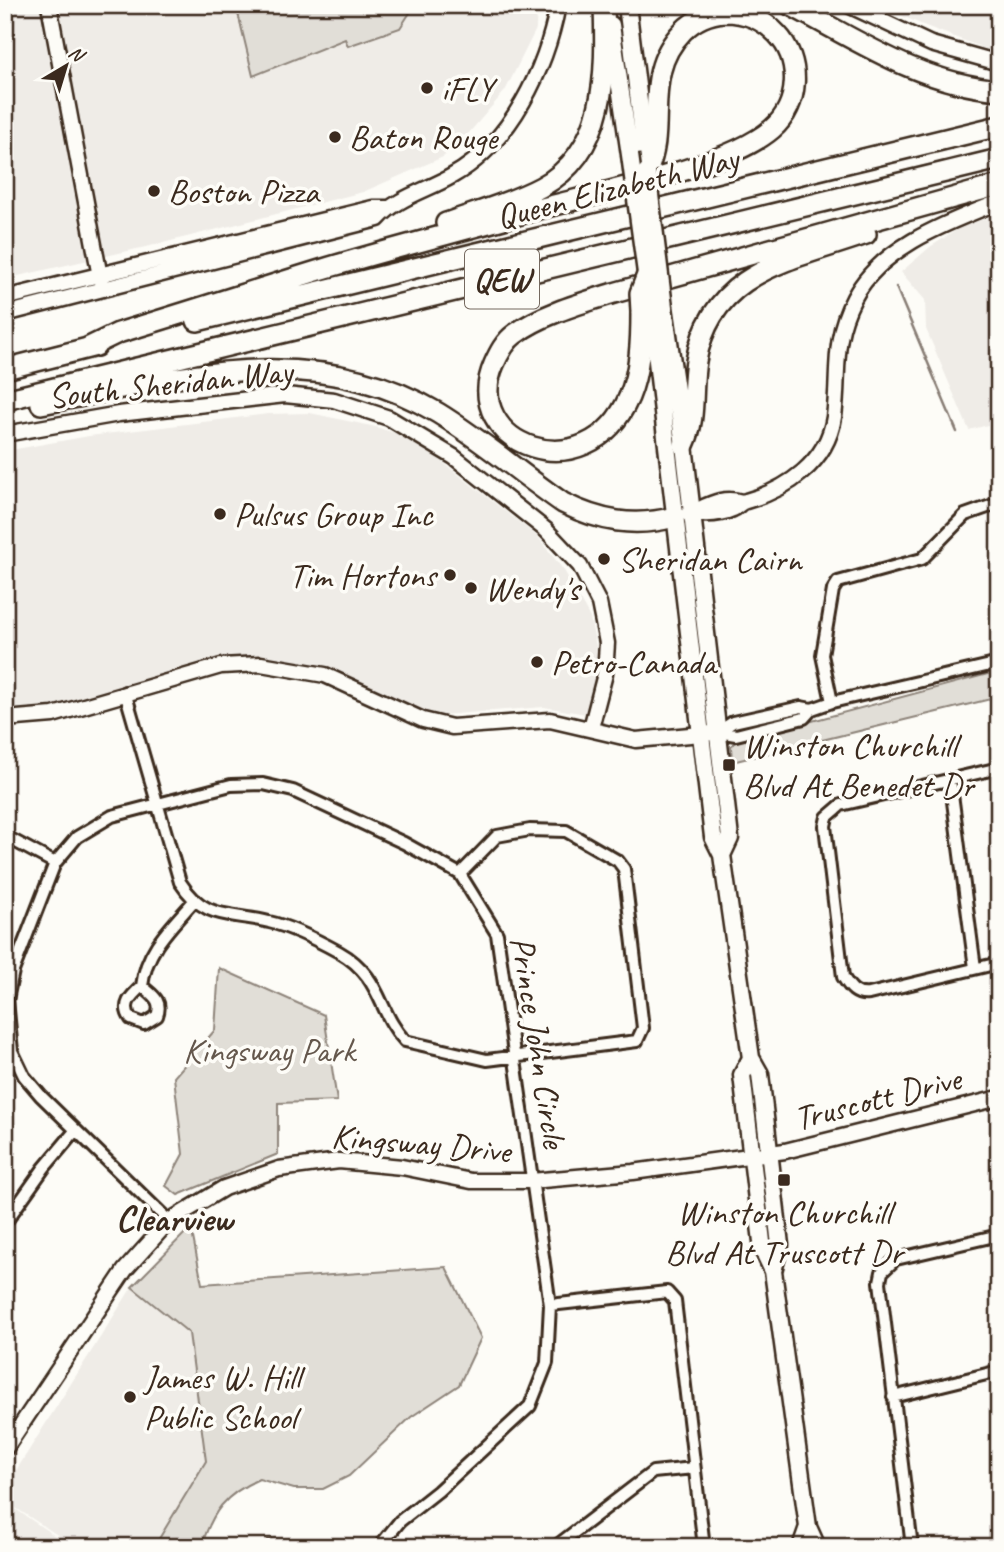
<svg xmlns="http://www.w3.org/2000/svg" width="1004" height="1552" font-family="Caveat,sans-serif">
  <style>
    .built { fill: #efece7 }
    .green { fill: #e1ded7; stroke: #8e847a; stroke-width: 2 }
    .lines { fill: none; stroke-linecap: round; stroke-linejoin: round }
    .stream { stroke: #887d74; stroke-width: 2.5 }
    .minor-casing { stroke: #3b2a1e; stroke-width: 16 }
    .tertiary-casing { stroke: #3b2a1e; stroke-width: 19 }
    .secondary-casing { stroke: #3b2a1e; stroke-width: 21 }
    .motorway-casing { stroke: #3b2a1e; stroke-width: 24 }
    .minor { stroke: #fdfcf7; stroke-width: 10 }
    .tertiary { stroke: #fdfcf7; stroke-width: 14 }
    .secondary { stroke: #fdfcf7; stroke-width: 16 }
    .motorway { stroke: #fdfcf7; stroke-width: 19 }
    .secondary-bridge-casing { stroke: #3b2a1e; stroke-width: 21; stroke-linecap: butt }
    .motorway-bridge-casing { stroke: #3b2a1e; stroke-width: 24; stroke-linecap: butt }
    .secondary-bridge { stroke: #fdfcf7; stroke-width: 16 }
    .motorway-bridge { stroke: #fdfcf7; stroke-width: 19 }
    .poi-dot { fill: #3b2a1e; stroke: #fdfcf7; stroke-width: 2.5 }
    .labels { text-anchor: middle; stroke-width: 7; stroke-linejoin: round; paint-order: stroke }
    .shield { fill: #fdfcf7; stroke: #75695f; stroke-width: 2 }
    .shield-label { font-size: 33px; font-weight: bold; fill: #3b2a1e }
    .poi-label { font-size: 35px; fill: #3b2a1e; stroke: #fdfcf7; text-anchor: start }
    .street-label { font-size: 35px; fill: #3b2a1e; stroke: #fdfcf7 }
    .park-label { font-size: 35px; fill: #64574c; stroke: #fdfcf7 }
    .neighbourhood-label { font-size: 37px; font-weight: bold; fill: #3b2a1e; stroke: #fdfcf7 }
  </style>
  <rect width="100%" height="100%" fill="#fdfcf7"/>
  <filter id="ink" filterUnits="userSpaceOnUse"><feTurbulence type="fractalNoise" baseFrequency=".0143" numOctaves="2"/><feDisplacementMap in="SourceGraphic" scale="14" xChannelSelector="R" yChannelSelector="G"/><feConvolveMatrix kernelMatrix="1 2 1 2 8 2 1 2 1" color-interpolation-filters="sRGB"/></filter>
  <g filter="url(#ink)">
    <path class="built" d="M5,5H537L536,29L505,91L468,134L443,157L363,192L163,243L5,279Z
      M877,5H999V54L923,25Z
      M999,214V422L969,430L926,329L925,300L901,272L930,247L963,226Z
      M310,413L376,427L413,439L538,537L565,572L590,618L600,664L591,705L586,714L544,707L430,716L368,685L313,664L273,658L202,664L48,709L5,711V451L89,436L268,414Z
      M132,1287L189,1333L206,1461L154,1547H76L5,1501V1488Z
      M5,1502L58,1538L53,1547H5Z"/>
    <path class="green" d="M236,5H413V8L400,28L348,46L345,39L253,76Z
      M999,671V697L732,762L731,746L737,741Z
      M219,968L324,1015L337,1101L278,1103V1154L178,1195L166,1186L183,1154L174,1077L215,1030Z
      M191,1227L202,1284L446,1267L481,1338L459,1385L411,1417L349,1476L323,1489H294L259,1479C224,1495 213,1511 201,1547H154L206,1461L189,1333L132,1287Z"/>
    <g class="lines">
      <path class="stream" d="M896,287L957,432"/>
      <defs>
        <path id="minor" d="M125,692L180,882C205,921 229,912 269,922C292,927 319,941 339,952C382,976 378,1013 405,1041L487,1060L637,1041L643,1028L624,869L618,861L566,831L530,830L497,836L460,874
          M832,702L822,655L833,590L838,582L922,559L965,515L999,503
          M718,732L736,735L804,718L812,709L832,702L999,663
          M718,732L733,722L801,707L812,709
          M999,768L841,805L827,817L825,826L843,977C850,988 856,996 869,994L999,963
          M950,779L975,968
          M5,836L55,863
          M142,986C152,995 163,1000 157,1016L144,1024L131,1019C121,1005 131,996 142,986Z
          M142,986C146,950 170,928 193,902
          M169,1221L41,1096L24,1076L12,1051L7,1000L13,971L55,863L77,837L112,816L231,785L263,784L293,791L404,843L460,874L497,934L550,1305L547,1363L530,1406L438,1491L400,1521L379,1547
          M5,1223L44,1168L75,1131
          M550,1305L667,1292L675,1301L704,1547
          M893,1397L999,1371
          M270,1547H279
          M555,1547L653,1472L694,1468
          M912,1547L880,1282L882,1272L896,1259L999,1235"/>
        <path id="tertiary" d="M49,5L101,282
          M848,5L931,44L999,63
          M5,298L373,208H388
          M5,314L378,219C396,198 428,190 452,176C511,143 546,69 558,5
          M5,434L119,414L285,395L334,400L389,418L454,457L546,530L580,566L599,603L607,643L605,674L591,728
          M691,513C705,515 720,515 733,509C738,507 740,502 746,501C786,490 827,463 834,417C840,372 831,342 854,298C881,246 949,222 999,202
          M688,514C706,507 721,495 742,502
          M5,719L53,715L221,666L261,664L325,675L423,720L452,727L550,720L636,740L712,733
          M5,1449L125,1270L169,1221L224,1188L279,1169L339,1161L402,1167L471,1181H531L633,1172L785,1151L999,1098"/>
        <path id="secondary" d="M627,5L647,166
          M611,25L630,155
          M664,307L684,445L730,838L722,855
          M651,310L713,837L722,855L751,1058L760,1074L780,1245L773,1271
          M751,1058L742,1075L763,1250L773,1271L808,1527L817,1547
          M801,1547L808,1527"/>
        <path id="motorway" d="M790,5C859,41 919,83 999,90
          M446,223C477,212 511,203 541,187C608,151 606,72 604,5
          M641,312C641,340 640,371 629,397C587,494 459,444 494,364C499,353 505,341 515,334C542,314 582,303 614,293L999,185
          M197,321L999,126
          M87,348L118,333C185,313 252,291 320,270C392,248 466,230 539,209C598,193 728,167 772,129C800,105 802,60 777,34C764,20 745,12 725,12C709,13 694,20 683,31C640,75 668,127 647,171
          M5,369L96,346
          M5,400L999,159
          M41,404C175,379 312,337 438,413C482,440 521,474 563,503C599,521 634,528 674,517
          M684,445C697,418 691,390 696,361C711,270 793,260 866,234"/>
      </defs>
      <use href="#minor" class="minor-casing"/>
      <use href="#tertiary" class="tertiary-casing"/>
      <use href="#secondary" class="secondary-casing"/>
      <use href="#motorway" class="motorway-casing"/>
      <use href="#minor" class="minor"/>
      <use href="#tertiary" class="tertiary"/>
      <use href="#secondary" class="secondary"/>
      <use href="#motorway" class="motorway"/>
      <defs>
        <path id="secondary-bridge" d="M630,155L651,310
          M647,171L664,307"/>
        <path id="motorway-bridge" d="M641,312L640,293L647,275"/>
      </defs>
      <use href="#secondary-bridge" class="secondary-bridge-casing"/>
      <use href="#motorway-bridge" class="motorway-bridge-casing"/>
      <use href="#secondary-bridge" class="secondary-bridge"/>
      <use href="#motorway-bridge" class="motorway-bridge"/>
    </g>
  </g>
  <g class="poi-dot">
    <circle cx="427" cy="88" r="7"/>
    <circle cx="335" cy="137" r="7"/>
    <circle cx="154" cy="191" r="7"/>
    <circle cx="220" cy="514" r="7"/>
    <circle cx="604" cy="559" r="7"/>
    <circle cx="450" cy="575" r="7"/>
    <circle cx="471" cy="588" r="7"/>
    <circle cx="537" cy="662" r="7"/>
    <rect x="722" y="758" width="14" height="14" rx="3.5"/>
    <rect x="777" y="1173" width="14" height="14" rx="3.5"/>
    <circle cx="130" cy="1397" r="7"/>
  </g>
  <g class="labels">
    <rect class="shield" x="465" y="249.5" width="74" height="59" rx="5"/>
    <g class="shield-label">
      <text x="502" y="291">QEW</text>
    </g>
    <g class="poi-label">
      <text x="441" y="100">iFLY</text>
      <text x="349" y="149">Baton Rouge</text>
      <text x="168" y="203">Boston Pizza</text>
      <text x="234" y="526">Pulsus Group Inc</text>
      <text x="618" y="571">Sheridan Cairn</text>
      <text x="436" y="587" text-anchor="end">Tim Hortons</text>
      <text x="485" y="600">Wendy's</text>
      <text x="551" y="674">Petro-Canada</text>
      <text x="743" y="757">Winston Churchill<tspan x="743" dy="40">Blvd At Benedet Dr</tspan></text>
      <text x="784" y="1224" text-anchor="middle">Winston Churchill<tspan x="784" dy="40">Blvd At Truscott Dr</tspan></text>
      <text x="144" y="1389">James W. Hill<tspan x="144" dy="40">Public School</tspan></text>
    </g>
    <g class="street-label">
      <text transform="translate(617 187) rotate(-14)" y="12">Queen Elizabeth Way</text>
      <text transform="translate(170 383) rotate(-6)" y="12">South Sheridan Way</text>
      <text transform="translate(539 1042) rotate(81)" y="12">Prince John Circle</text>
      <text transform="translate(877 1098) rotate(-14)" y="12">Truscott Drive</text>
      <text transform="translate(421 1143) rotate(5)" y="12">Kingsway Drive</text>
    </g>
    <g class="park-label">
      <text x="269" y="1062">Kingsway Park</text>
    </g>
    <g class="neighbourhood-label">
      <text x="174" y="1231">Clearview</text>
    </g>
  </g>
  <rect width="1004" height="1552" fill="none" stroke="#fdfcf7" stroke-width="28"/>
  <rect x="14" y="14" width="976" height="1524" fill="none" stroke="#3b2a1e" stroke-width="2.5" filter="url(#ink)"/>
  <g transform="translate(66 66) rotate(38)" stroke="#fdfcf7" stroke-width="5" paint-order="stroke">
  <path d="M0-5L12 26L0 18L-12 26Z" fill="#3b2a1e"/>
  <text y="-10" font-size="19" font-weight="bold" text-anchor="middle" fill="#3b2a1e">N</text>
  </g>
</svg>
